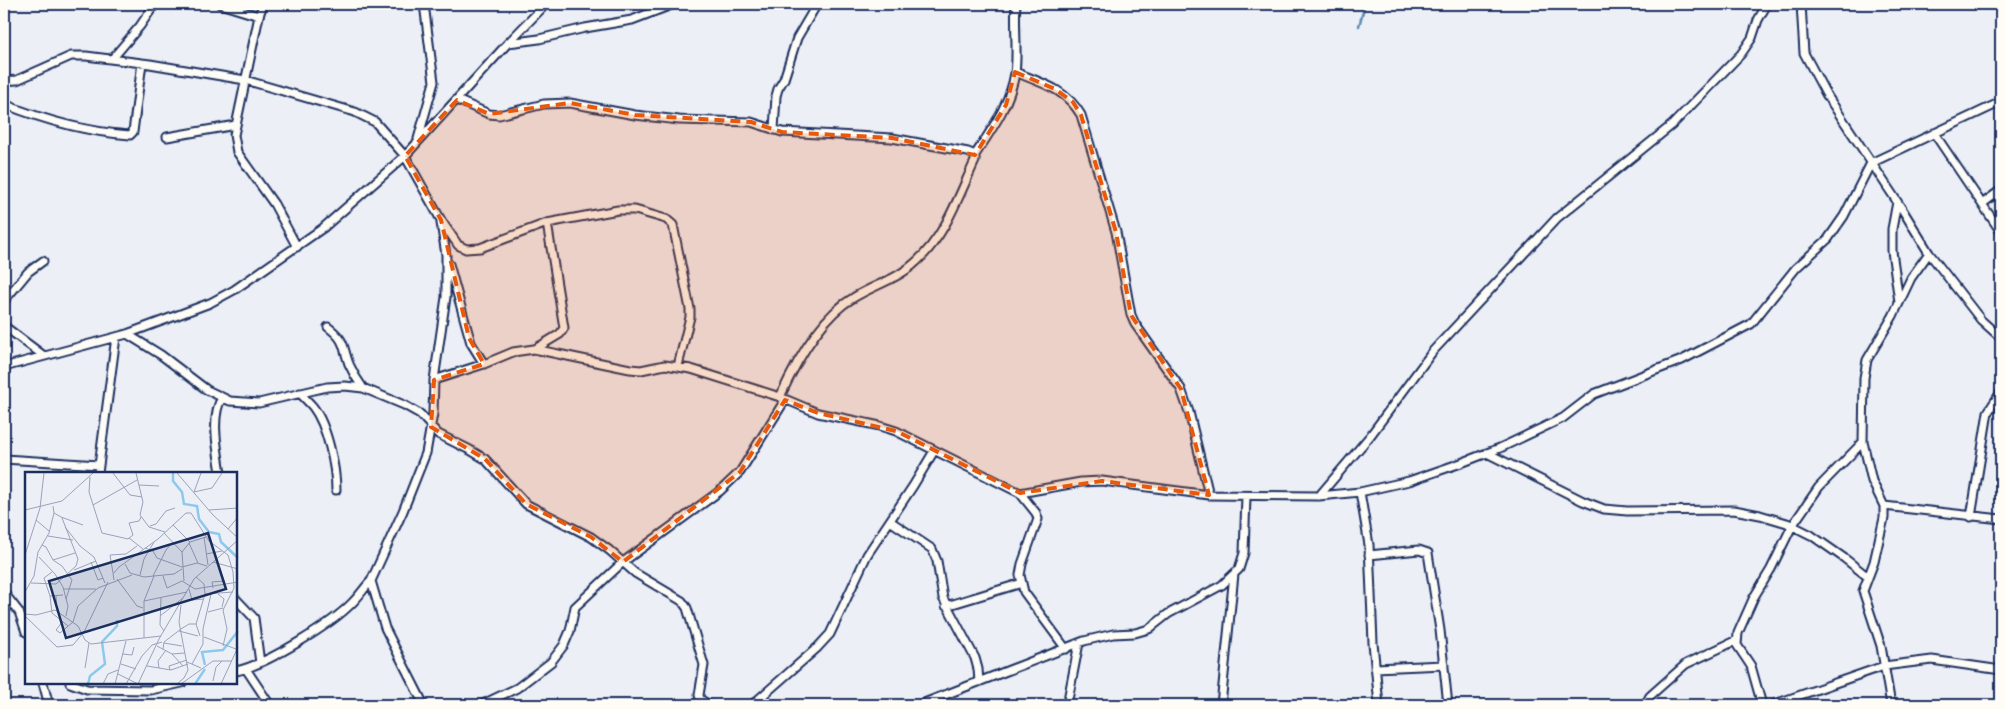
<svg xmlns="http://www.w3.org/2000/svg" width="2005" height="709" font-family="Kalam,sans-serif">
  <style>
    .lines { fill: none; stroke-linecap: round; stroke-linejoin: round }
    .stream { stroke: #5f8bb3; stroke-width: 2.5 }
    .street-casing { stroke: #1b2f5e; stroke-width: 11 }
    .street { stroke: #fdfcf7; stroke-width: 7 }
    .marked { fill: #e8590c; fill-opacity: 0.2; stroke: #e8590c; stroke-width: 4; stroke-dasharray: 10 6; stroke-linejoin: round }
    .inset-river { fill: none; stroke: #8cc9ec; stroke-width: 2.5 }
    .inset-road { fill: none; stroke: #99a2ba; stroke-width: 1 }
    .view { fill: #1b2f5e; fill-opacity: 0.15; stroke: #1b2f5e; stroke-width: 2.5 }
    .inset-edge { fill: none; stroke: #1b2f5e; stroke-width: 2.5 }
  </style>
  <rect width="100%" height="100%" fill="#edeff7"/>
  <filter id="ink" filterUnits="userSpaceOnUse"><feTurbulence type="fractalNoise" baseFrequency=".02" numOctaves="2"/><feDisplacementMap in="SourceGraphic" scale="10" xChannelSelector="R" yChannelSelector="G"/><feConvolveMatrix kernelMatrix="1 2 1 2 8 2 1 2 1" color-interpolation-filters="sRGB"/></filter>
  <g filter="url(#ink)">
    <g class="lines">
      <path class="stream" d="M1359,26L1365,4"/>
      <defs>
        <path id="street" d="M220,4L259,16
          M263,4L259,16L234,135L237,152L274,204L297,247
          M1801,4L1804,53L1826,94L1902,209L1929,253L1981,320L2001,338
          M508,43L539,39L585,28L632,20L674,4
          M112,59L140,26L155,4
          M1015,72C1042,83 1066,89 1081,115L1116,232L1131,315L1135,324L1181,389L1189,412L1209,495
          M4,81L17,80L71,56H86L150,64L245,80L355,112L375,122L405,156L441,220L458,245L466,249L480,248L547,223L618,210H635L666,219L673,225L690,309V317L678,366
          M457,100L489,114L499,115L544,104L570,103L635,115L679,120L751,122L782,132L892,138L968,152L975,155V161C959,195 945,237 916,262C898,279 874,285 853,298C820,317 796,362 780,397
          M4,104C44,120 86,132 130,135L133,132L142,63
          M774,130L776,96L778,89L784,79L797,38L817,4
          M1934,133L2001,232
          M167,137L236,125
          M418,139L434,82L424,4
          M975,155C992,129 1010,104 1015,73C1018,52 1014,26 1016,4
          M1897,202L1892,229V251L1899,302
          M1982,204L2001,190
          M449,264L471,343L484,364
          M4,301L28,272L43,261
          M4,326L44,356
          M328,327C346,341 342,345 349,364C353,373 357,380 363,388
          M127,334L161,355L207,390L230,401L259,403L327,387L345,386L363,388L404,405L420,414L438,434L470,450L485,459L526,504L591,537L609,550L635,573L682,601L687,608L704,665L699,695L700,699L709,705
          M535,349L560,334L564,328L547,223
          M4,367L127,334L210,303L234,290L323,228L405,156L508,43L546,4
          M434,380L484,364L513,352L534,349L630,369L641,370L665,365L691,369L780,397L818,413L880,426L896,431L1020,493L1036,513L1038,519L1022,564L1020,575L1024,592L1066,649
          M300,393C304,398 309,402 313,407C327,425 336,467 336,490
          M1487,453L1583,501L1604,509L1627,511L1734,510L1760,515L1787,523L1811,535L1844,558L1868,577
          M4,459L99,465
          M98,473L116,337
          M221,473C218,452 210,416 222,398
          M1360,492L1369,545L1373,643L1379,705
          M1020,493L1081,482L1102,481L1209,495L1319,496L1360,492L1409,481L1461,463L1500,448L1563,418L1594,394L1682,360L1751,324L1796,268L1828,239L1844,216L1871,163L2001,102
          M1319,496L1370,436L1433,351L1557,218L1672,125L1741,54L1752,38L1758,20L1767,4
          M1884,506L2001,519
          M1971,517L1988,412L2001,392
          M890,521L932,549L937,561L943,598L975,658L978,669L979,682
          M1369,555L1419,550L1428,553L1440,630L1448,705
          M4,593L19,612L26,632
          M236,599L254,618L260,663
          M946,606L1022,583
          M1375,668L1444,665
          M246,669L270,705
          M236,671C266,665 332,624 353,602C360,595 365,587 371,581
          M43,683L49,705
          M70,683L87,689L151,690L182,683
          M424,705L385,628L371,581L403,511L426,453L433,414L434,380L446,297V255L441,223
          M481,705L517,688L551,662L564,645L570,631L575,607L623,562L720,491L740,472L785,400
          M752,705L817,648L830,634L867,555L913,486L934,451
          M919,705L1084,641L1113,634L1135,633L1149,629L1168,614L1222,585L1239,569L1244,553L1246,497
          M1067,705L1079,643
          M1221,705L1234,574
          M1645,705L1650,696L1686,664L1737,640
          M1762,705L1751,666L1737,645L1738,633L1754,597L1771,569L1792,526L1819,487L1863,442
          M1772,705L1884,666L1932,660L2001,670
          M1891,705L1881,646L1863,591L1874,562L1884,518V506L1872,481L1863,442L1864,378L1867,360L1893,316L1911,278L1929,253"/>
      </defs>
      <use href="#street" class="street-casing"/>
      <use href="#street" class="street"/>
    </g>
  </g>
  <path class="marked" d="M1015,72L1055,89L1073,102L1081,115L1116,232L1131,315L1181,389L1209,495L1102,481L1020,493L896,431L818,413L785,400L740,472L623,562L591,537L526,504L485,459L431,427L434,380L484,364L469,338L441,220L405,156L457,100L489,114L570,103L635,115L751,122L782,132L892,138L975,155L1006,105Z"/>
  <g transform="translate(25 472)">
    <rect width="212" height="212" fill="#edeff7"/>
    <path class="inset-river" d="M148,1V9L157,20L159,32L172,34L174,47L184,60L194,62L196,70L213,86M180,193L177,180L198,178L213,159M63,212L65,204L80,192L77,170L92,154V148M170,212L180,197"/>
    <path class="inset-road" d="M88,1L105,23L117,25M111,1L118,30L115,43L124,55L140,60M152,1L188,43L213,66M65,5L64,20L77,61L103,67L108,63L104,51L114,49L116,45M114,13L134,14M169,20L187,16L197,1M169,20L176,1M68,33L112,8M28,34L29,41L36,45L58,53M0,38L37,29L68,1M184,38L213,36M11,48L24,59M148,53L165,70M125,54L131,52L141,39L150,36M40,55L55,74L69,85L80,111M203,57L213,45M139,61L157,80L159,109M23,64L48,68M179,65L183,93M104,66L118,77M164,71L173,91M17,73L21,75L28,88L50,81M120,76L128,79L132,86L157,95L172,91L182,94M157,80L165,70L181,65M181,82L197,79M0,83L15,36L19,1M14,85L30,102L38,115L43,134L41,144M28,88L37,94L47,108L41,127M66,90L73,108L78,106M188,90L213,97M100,92L105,101L119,105L149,102L157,97M49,98L71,89M27,100L19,106L25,124L38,123M88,101L85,83L101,82L112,74M115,103L119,87L129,70M128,104L141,78L148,70M129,104L119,129L162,120M138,104L142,116L157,109L170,117L213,110M171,105L179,112L180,122L171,152L175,164M92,107L112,134L118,136M89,108L88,102L94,95L133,67L161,41H166L184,69L203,83L208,100L209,116L198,138L202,157L198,174M6,111L31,112L51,94L53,87L37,46M188,116L187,110L200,109M38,117H71M164,117L167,128L179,127M0,120L9,104L13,80L24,61L29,41M180,122L208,120M193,122L199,127L197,135M25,124L27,141L43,154M31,124L32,139M136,126L135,153L139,159M119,129V166M183,140L198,136M0,142L11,143L30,138L53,154L60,168L66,172L136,164M0,144L32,175L48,173L59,160L83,110M135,144L158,126M38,149L31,158L35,161L48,150L53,134L73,116L107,103M154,159L173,164M179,165L211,177M139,171L157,174M132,174L147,182L160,181M138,177L139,170L156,157L164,152H171M98,182L107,183L109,175M147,182L158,194M162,190L176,196M96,192L111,197M167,192L178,172V157L186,122M122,194L146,198L163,192M60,196L64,171M134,196L133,189L141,178M145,198L144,194L162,188M93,202L113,212M188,209L191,195L197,189M78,212L83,202L93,198M90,212L101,169M101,212L117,184L127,173L137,170M113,212L134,167L169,107L213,68M152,212L159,206L163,198L154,150L156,133M156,212L188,189H207M196,212L213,175"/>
    <path class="view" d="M183,61L201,117L41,166L24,109Z"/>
    <rect width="212" height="212" class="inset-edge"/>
  </g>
  <rect width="2005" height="709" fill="none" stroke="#fdfcf7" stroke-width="20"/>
  <rect x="10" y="10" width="1985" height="689" fill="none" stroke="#1b2f5e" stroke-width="2" filter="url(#ink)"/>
</svg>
